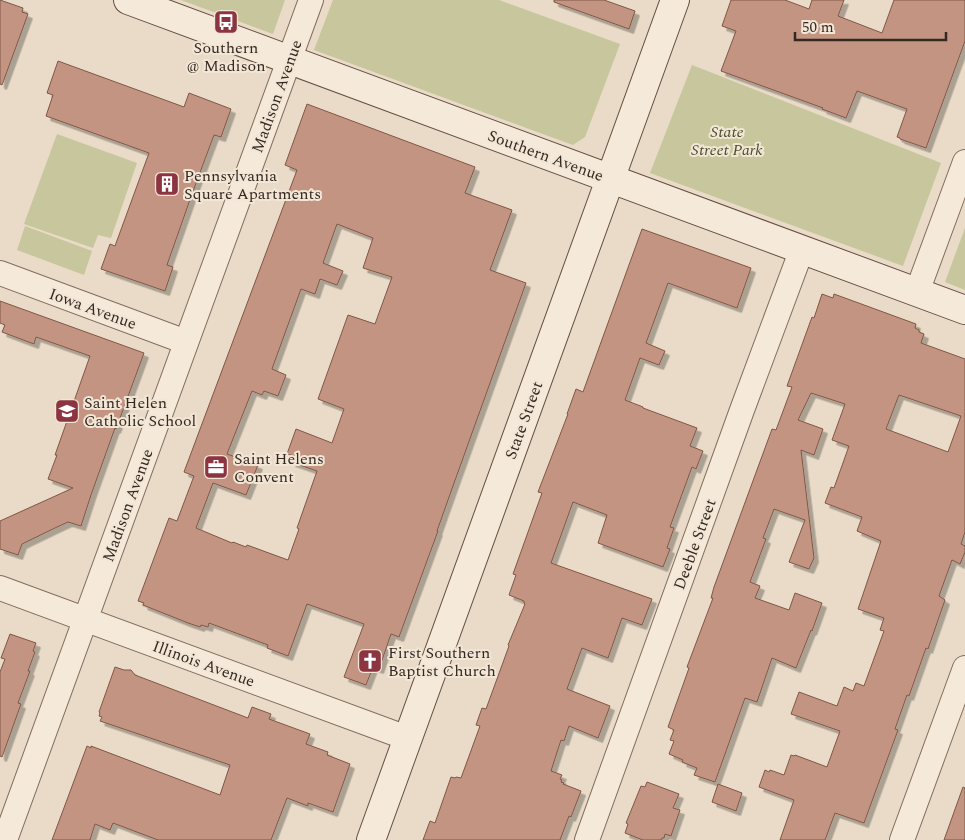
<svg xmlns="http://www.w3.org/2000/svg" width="965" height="840" font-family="Spectral,serif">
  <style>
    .green { fill: #c7c69c }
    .building { fill: #c39481; stroke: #805647; fill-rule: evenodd; filter: url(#shadow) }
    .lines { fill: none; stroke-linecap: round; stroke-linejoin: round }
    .street-casing { stroke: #836d5e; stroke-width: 26 }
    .secondary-casing { stroke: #654f42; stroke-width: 30 }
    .street { stroke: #f5e9da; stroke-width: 24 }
    .secondary { stroke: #f5e9da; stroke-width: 28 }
    .labels { text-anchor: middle; stroke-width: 4; stroke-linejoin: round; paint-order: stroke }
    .poi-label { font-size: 16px; fill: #352820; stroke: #f2e6d6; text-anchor: start }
    .street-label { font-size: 16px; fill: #352820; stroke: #f2e6d6 }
    .park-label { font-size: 16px; font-style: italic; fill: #4b4f29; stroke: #f2e6d6 }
  </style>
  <defs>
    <filter id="shadow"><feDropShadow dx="4.5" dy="4.5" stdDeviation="0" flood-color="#0004"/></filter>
  </defs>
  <rect width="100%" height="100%" fill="#e9dbc7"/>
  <path class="green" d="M181,0H285L273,34Z
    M333,0H499L620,44L585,137L573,145L314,50Z
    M692,65L941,163L903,266L650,173Z
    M57,134L137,163L111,238L98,235L93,248L24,224Z
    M25,226L92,251L84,275L17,250Z
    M965,228V290L945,282Z"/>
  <path class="building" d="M0,0L23,8L22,12L28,14L2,85L0,84Z
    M554,0H604L635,11L629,29L554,2Z
    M731,0H785L809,9L812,0H844L838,16L882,33L894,0H965V41L926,148L900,139V138L897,137L907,109L857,91L846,118L822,109L823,108L721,71L736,31L722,26Z
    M58,61L184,107L189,93L231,109L221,137L214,135L192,194L167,265L173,267L165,291L101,269L110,244L115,246L149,153L46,116L53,95L47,93Z
    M307,104L475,167L465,193L512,210L490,270L526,283L453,486L437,531H438L399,637L391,634L379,669L373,667L366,685L344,677L364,624L307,604L288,656L267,648L268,645L209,623L208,627L201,625L200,627L188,623L143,605L144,603L138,601L169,518L177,521L194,476L184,472L297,170L285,165ZM337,224L373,238L363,268L392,277L375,324L348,315L318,399L344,409L332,443L296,429L287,454L294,456L291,462L317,471L297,528L299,529L288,560L247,545L246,547L233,542L232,543L196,528L213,483L246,495L258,465L227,454L252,391L262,395L264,391L278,396L286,375L272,369L301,289L315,294L320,279L337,285L343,271L323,263Z
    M642,229L751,268L737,308L668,283L646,343L665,351L659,365L640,358L625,400L643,407V408L697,428L690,446L703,451L696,469L692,467L670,527L674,528L667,548L670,549L663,567L598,543L607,515L573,502L551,563L652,599L642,625L622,618L608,658L582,648L567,689L610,706L598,738L569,726L564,741L561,740L551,771L562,775L560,779L562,780L561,782L564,783L563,784L581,791L571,817L569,816L560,840H423L430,821L435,823L451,777L455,778L456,777L461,778L480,726L476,725L482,708L486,709L509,646L508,645L525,604L524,603V601L509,595L516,575L513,574L542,493L538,492L568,414H567L576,389L583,392Z
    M822,294L833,298L834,294L916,324L915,328L919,330V332L924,334L921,343L965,359V532L961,544L965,546V552L960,564L952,560L939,596L945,600L928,649L926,648L909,696L907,695L895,729L898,730L864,823L835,813L825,840H780L794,800L759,787L765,770L769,772L770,770L784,775L791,755L794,756L795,755L827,767L840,731L791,714L799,692L837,706L844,687L853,691L856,683L864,686L884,631L880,630L884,618L858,609L881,541L857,531L862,517L825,503L831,487L834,488L849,446L832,440L845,404L811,393L798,420L823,429L814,455L801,450L814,558L809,569L789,562L805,520L774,509L763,538L766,539L750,582L760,586L755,598L789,610L795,593L822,603L812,631L811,630L796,668L772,658L757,702L745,698L715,782L694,775L697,768L682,762L683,760L669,754L674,741L670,740L674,730L668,727L689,668L687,667L713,598H711L714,587L772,429L776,430L792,387L787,386L812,317L814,318ZM899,395L961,416L948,452L886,429Z
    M0,301L144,353L116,429L115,428L91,495L81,526L68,522L55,528L22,544L18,555L0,549V521L73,488L48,479L57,455H55L90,356L36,337L34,344L2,332L5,325L0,323Z
    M10,634L36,643L33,651L35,652L28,671H30L18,703L21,704L2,757L0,756V672L5,659L1,658Z
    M115,667L124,670H131L135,675L248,718L252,707L271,714L269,719L310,734L306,744L328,752L327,755L350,764L333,812L308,803V806L287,798L271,840H158L113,823L110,830L95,824L90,840H52L87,746L91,748V746L220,795L230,765L100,721L102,717L99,716L100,713L99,712Z
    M647,782L679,794L673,808L680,810L671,836L665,834L664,838H662L661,840H643L625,833L628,824L626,823L641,786L645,787Z
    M718,784L742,793L736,811L712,802Z
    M963,787L965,788V840H944Z"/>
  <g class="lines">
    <defs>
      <path id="street" d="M0,273L186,342
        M917,292L965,162
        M0,588L407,738
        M5,840L311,0
        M587,840L742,410L802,249
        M902,840L965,668"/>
      <path id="secondary" d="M128,0L965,310
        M371,840L675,0"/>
    </defs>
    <use href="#street" class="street-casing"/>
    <use href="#secondary" class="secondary-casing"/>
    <use href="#street" class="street"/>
    <use href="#secondary" class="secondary"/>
  </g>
  <defs>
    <symbol id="bus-square" viewBox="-11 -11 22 22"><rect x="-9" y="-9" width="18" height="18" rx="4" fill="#8c3541" stroke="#f2e6d6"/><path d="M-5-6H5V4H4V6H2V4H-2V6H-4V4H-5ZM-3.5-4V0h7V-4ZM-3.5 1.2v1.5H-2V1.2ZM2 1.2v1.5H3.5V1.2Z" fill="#fff"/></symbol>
    <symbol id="building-square" viewBox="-11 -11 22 22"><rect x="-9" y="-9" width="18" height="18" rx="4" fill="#8c3541" stroke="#f2e6d6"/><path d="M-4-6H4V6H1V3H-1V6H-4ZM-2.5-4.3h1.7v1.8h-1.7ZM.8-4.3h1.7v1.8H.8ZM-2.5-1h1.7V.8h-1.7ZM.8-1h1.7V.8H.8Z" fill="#fff"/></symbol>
    <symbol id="school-square" viewBox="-11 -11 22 22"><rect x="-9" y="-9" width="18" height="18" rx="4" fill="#8c3541" stroke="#f2e6d6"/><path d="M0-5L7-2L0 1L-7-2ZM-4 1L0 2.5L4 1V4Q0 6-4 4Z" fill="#fff"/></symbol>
    <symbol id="office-square" viewBox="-11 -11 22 22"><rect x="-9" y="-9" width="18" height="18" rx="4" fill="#8c3541" stroke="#f2e6d6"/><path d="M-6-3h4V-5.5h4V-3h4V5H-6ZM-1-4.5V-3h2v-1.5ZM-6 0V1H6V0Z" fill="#fff"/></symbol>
    <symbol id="church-square" viewBox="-11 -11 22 22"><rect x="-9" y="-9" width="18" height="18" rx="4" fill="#8c3541" stroke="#f2e6d6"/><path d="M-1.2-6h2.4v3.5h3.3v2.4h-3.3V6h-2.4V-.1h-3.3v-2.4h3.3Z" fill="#fff"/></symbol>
  </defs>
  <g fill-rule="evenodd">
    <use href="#bus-square" x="212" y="8" width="28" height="28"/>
    <use href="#building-square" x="153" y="170" width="28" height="28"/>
    <use href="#school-square" x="53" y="397" width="28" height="28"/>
    <use href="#office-square" x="202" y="453" width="28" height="28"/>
    <use href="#church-square" x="356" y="647" width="28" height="28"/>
  </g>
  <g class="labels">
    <g class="poi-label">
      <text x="226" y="53" text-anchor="middle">Southern<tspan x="226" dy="18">@ Madison</tspan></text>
      <text x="184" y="181">Pennsylvania<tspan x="184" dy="18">Square Apartments</tspan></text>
      <text x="84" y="408">Saint Helen<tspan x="84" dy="18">Catholic School</tspan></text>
      <text x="234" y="464">Saint Helens<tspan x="234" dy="18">Convent</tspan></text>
      <text x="388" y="658">First Southern<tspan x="388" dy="18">Baptist Church</tspan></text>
    </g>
    <g class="street-label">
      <text transform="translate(276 96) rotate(-70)" y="6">Madison Avenue</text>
      <text transform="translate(546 155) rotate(20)" y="6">Southern Avenue</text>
      <text transform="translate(93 308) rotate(20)" y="6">Iowa Avenue</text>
      <text transform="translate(523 420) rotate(-70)" y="6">State Street</text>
      <text transform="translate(127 505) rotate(-70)" y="6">Madison Avenue</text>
      <text transform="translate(694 544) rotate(-70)" y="6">Deeble Street</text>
      <text transform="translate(204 663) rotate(20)" y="6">Illinois Avenue</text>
    </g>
    <g class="park-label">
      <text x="727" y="137">State<tspan x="727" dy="18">Street Park</tspan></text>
    </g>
  </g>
  <path d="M795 32v8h151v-8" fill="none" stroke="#352820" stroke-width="2.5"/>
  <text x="802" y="32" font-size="15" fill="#352820" stroke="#f2e6d6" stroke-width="4" paint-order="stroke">50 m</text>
</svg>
